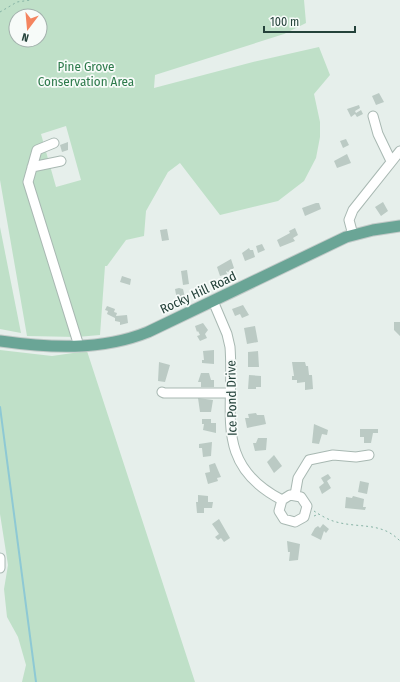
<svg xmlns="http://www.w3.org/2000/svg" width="400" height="682" font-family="'Fira Sans Condensed',sans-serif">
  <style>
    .green { fill: #bfe0c8; fill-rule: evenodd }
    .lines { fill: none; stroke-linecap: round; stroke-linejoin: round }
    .stream { stroke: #8ec9d4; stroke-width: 2 }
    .building { fill: #bbcac4 }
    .minor-casing { stroke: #a8b8b2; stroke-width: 11 }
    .major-casing { stroke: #c2cac8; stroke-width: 13 }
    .path { stroke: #86b3a5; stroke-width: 1; stroke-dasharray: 2 3; stroke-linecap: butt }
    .minor { stroke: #fff; stroke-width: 9 }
    .major { stroke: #6aa596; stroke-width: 11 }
    .labels { text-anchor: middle; stroke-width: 3.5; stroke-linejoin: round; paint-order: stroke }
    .park-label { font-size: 13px; fill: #2d7a4b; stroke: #f7fbf9 }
    .street-label { font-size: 13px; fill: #24423a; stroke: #f7fbf9 }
  </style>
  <rect width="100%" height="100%" fill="#e6efeb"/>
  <path class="green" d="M0,0H304L306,23L284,34L155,75L154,88L253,62L319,47L330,75L314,94L320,122V137L316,158L304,181L278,201L220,215L180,163L168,172L146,211L144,236L126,240L107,266H105L100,335L77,337L27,336L0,180ZM16,16H40V40H16ZM66,126L81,180L56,187L41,134Z
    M0,227L21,333L0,329Z
    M0,350L52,356L87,351L195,682H22L26,665L18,637L7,617L4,589L8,565L0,514Z"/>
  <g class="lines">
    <path class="stream" d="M0,407L36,682"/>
  </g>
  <path class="building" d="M379,93L384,102L376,105L372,96Z
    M359,105L360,108L355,111L356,113L361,110L363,114L357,117L355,114L351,117L347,109Z
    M346,139L349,145L343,148L340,141Z
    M68,142V150L62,152L60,145Z
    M347,154L351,163L337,168L334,161Z
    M383,202L388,211L381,216L375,207Z
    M316,203H319L321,209L305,216L302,208Z
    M295,228L298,235L293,238L295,241L280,247L277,240L290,233L289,231Z
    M167,229L169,240L162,241L160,230Z
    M262,244L265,250L258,253L256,246Z
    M249,248L250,250H253L255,257L245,261L242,253Z
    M231,259L234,268L228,272L226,271L227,274L220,276L217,267Z
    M187,270L189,284L183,285L181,271Z
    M122,276L131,279L130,285L120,282Z
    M179,288L183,289L185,298L177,300L175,289Z
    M243,305L249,315L242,318L240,314L235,316L232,309Z
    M107,306L115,309L114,312L117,313L116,316L127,315L128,323L120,325V322L115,321V318L107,314L108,311L105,310Z
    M394,322H400V336L394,330Z
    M203,323L208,330L205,334L207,338L200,341L197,336L200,335L198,331L197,332L195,326Z
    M255,326L258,342L247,344L244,328Z
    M214,350V364L202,363V360H204L203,351Z
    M258,351L259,367H248V352Z
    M159,362L170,365L165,382L158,381Z
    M292,362H305L306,366H308L309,375H312L313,389L305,390V382L297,383V380H292V376H294Z
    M201,373H209L211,380H214V387H201V382H198Z
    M249,375L261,376V387H256V389H248Z
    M198,398L213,400L211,412H200Z
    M256,413L257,415H264L266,424L247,428L245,418H249L248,414Z
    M202,419H211V423H216V433L203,430L204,424H202Z
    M314,424L328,430L327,435L322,434L319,444L312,443Z
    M360,429H378V433H373L371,443H364V437H360Z
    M258,438H267L266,450L255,451L253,443H256Z
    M212,442L211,456L203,457L202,448H199V444Z
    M274,455L282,466L274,473L267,462Z
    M215,463L221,477L217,478L218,481L208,484L205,473L210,472L209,465Z
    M328,474L331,478L327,481L331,488L322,494L319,487L324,483L321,478Z
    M360,481L369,483L367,494L358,492Z
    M198,495L208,496V502H213L212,508H204V513H197L196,502H198Z
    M353,496L364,499L363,507H366L365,510L345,508L346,497L352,498Z
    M219,519L230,538L224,542L221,538L218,540L215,537L219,534L212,524Z
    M323,524L329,529L326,533L324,531L321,540L311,535L315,528L318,526L320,528Z
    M287,541L300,544L298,560L289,561L290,552H288Z"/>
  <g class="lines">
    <defs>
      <path id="minor" d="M373,116L378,134L391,161
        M54,143L37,150L28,182L79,346
        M32,167L61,161
        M353,235L349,220L353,210L400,151
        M213,301L227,334L230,347C235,412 212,464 282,500L279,511L284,519L295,522L304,517L307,506L301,497L290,495L282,500
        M162,392L164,393H231
        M295,495L298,478L309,460L333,455L356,457L369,455
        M0,558V568"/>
      <path id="major" d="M0,341C49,348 101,351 148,332L346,237L373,230L400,226"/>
    </defs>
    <use href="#minor" class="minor-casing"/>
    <use href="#major" class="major-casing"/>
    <path class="path" d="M0,12L17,2L31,0
      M314,511C320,515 327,519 333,521C358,529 381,521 400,541
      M314,516L319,514"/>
    <use href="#minor" class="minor"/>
    <use href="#major" class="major"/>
  </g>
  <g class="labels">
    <g class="park-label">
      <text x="86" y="71">Pine Grove<tspan x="86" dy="15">Conservation Area</tspan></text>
    </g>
    <g class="street-label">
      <text transform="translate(198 292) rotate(-25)" y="5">Rocky Hill Road</text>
      <text transform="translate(231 398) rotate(-91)" y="5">Ice Pond Drive</text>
    </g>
  </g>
  <g transform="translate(28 28) rotate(196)"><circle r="19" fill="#f7fbf9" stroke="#a3b1ad"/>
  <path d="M0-3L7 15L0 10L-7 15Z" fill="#f4845f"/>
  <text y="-6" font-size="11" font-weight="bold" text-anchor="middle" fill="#24423a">N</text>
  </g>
  <path d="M264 26v6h91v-6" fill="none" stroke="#24423a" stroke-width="2"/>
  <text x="270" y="26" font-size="12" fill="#24423a" stroke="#f7fbf9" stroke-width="3" paint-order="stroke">100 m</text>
</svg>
